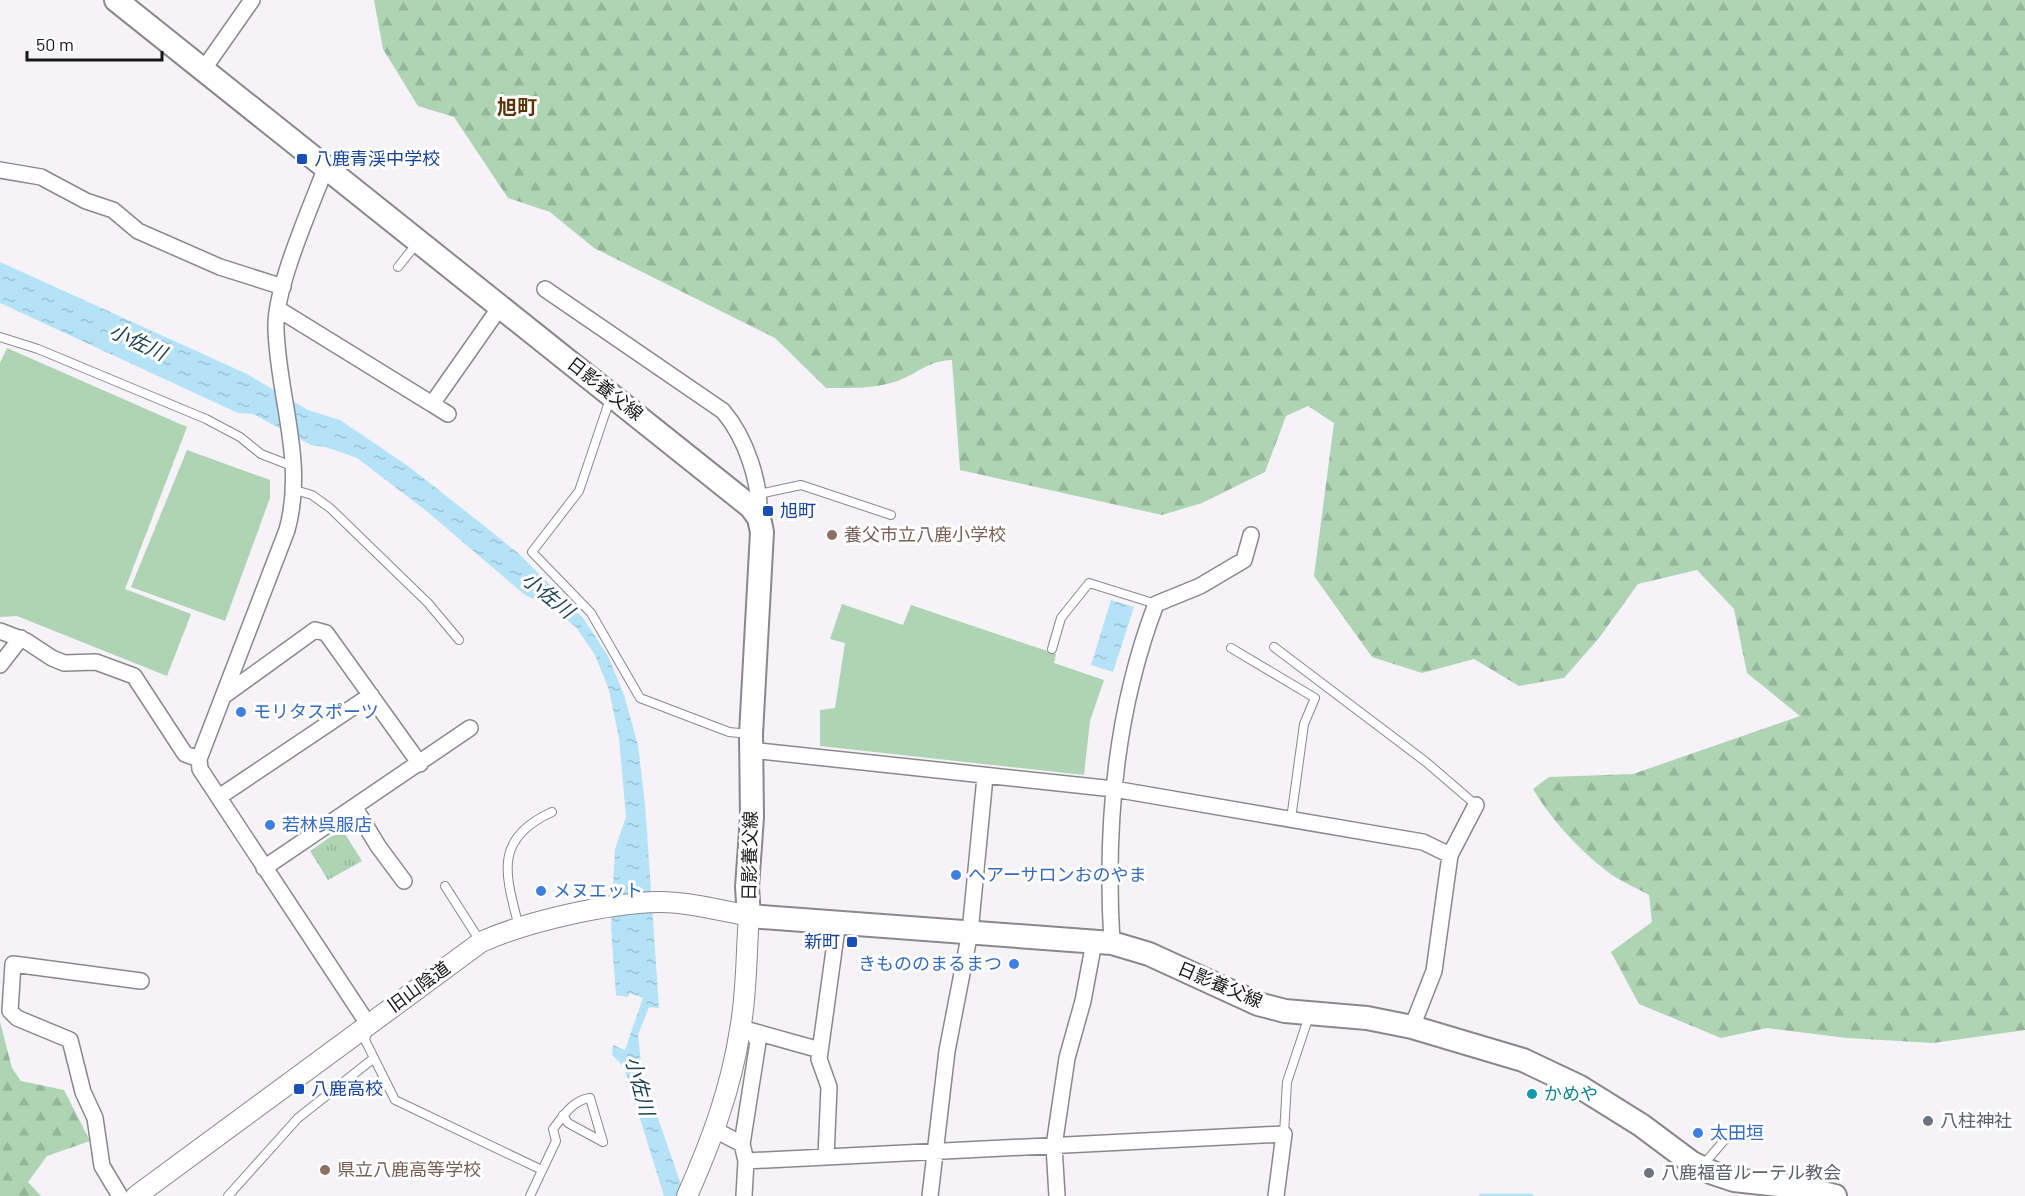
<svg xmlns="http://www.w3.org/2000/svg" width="2025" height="1196" font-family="Barlow,'Noto Sans JP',sans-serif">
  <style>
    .grass { fill: url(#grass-tufts) }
    .forest { fill: url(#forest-firs) }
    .pitch { fill: #aed4b4 }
    .water { fill: url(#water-ripples) }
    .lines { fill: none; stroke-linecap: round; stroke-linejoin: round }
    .stream { stroke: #b4e2f7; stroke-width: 5 }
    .service-casing { stroke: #8a888d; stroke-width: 10 }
    .minor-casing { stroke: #8a888d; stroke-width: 18 }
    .tertiary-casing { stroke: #8a888d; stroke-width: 22 }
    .secondary-casing { stroke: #8a888d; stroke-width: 26 }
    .service { stroke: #fff; stroke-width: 8 }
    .minor { stroke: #fff; stroke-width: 15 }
    .tertiary { stroke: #fff; stroke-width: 20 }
    .secondary { stroke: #fff; stroke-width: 22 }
    .transit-dot { fill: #1a4fb4; stroke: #fff; stroke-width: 2 }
    .education-dot { fill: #8d6e63; stroke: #fff; stroke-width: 2 }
    .shop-dot { fill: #3f7fe0; stroke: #fff; stroke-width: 2 }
    .culture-dot { fill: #0f9aa8; stroke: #fff; stroke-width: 2 }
    .worship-dot { fill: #6b7280; stroke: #fff; stroke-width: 2 }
    .labels { text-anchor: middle; stroke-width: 6; stroke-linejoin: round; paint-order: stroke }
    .transit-label { font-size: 18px; fill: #164399; stroke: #fff; text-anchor: start }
    .street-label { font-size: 18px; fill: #181719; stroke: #fff }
    .education-label { font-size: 18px; fill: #785e54; stroke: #fff; text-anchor: start }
    .shop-label { font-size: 18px; fill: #366cbe; stroke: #fff; text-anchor: start }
    .culture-label { font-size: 18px; fill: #0d838f; stroke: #fff; text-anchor: start }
    .worship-label { font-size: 18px; fill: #5b616d; stroke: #fff; text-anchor: start }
    .neighbourhood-label { font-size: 20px; font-weight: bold; fill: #5b3305; stroke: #fff }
    .water-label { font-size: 20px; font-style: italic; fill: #1e4352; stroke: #fff }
  </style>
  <defs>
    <pattern id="grass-tufts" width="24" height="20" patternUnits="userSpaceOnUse" patternTransform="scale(1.5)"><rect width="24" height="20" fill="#aed4b4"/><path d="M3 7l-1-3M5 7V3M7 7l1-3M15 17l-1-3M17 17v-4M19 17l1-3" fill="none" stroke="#95b59a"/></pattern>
    <pattern id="forest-firs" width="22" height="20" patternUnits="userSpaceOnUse" patternTransform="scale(1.5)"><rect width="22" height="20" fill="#aed4b4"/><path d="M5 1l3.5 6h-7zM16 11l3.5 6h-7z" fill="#95b59a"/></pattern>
    <pattern id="water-ripples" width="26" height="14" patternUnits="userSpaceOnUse" patternTransform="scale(1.5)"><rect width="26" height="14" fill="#b4e2f7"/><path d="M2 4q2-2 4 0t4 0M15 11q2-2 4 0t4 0" fill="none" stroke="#9ac1d3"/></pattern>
  </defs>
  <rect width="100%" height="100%" fill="#f5f2f8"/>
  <path class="grass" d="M342,829L362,861L328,880L310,851Z"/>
  <path class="forest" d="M374,0H2025V1030L1933,1043L1847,1038L1767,1028L1721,1038L1639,1004L1611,952L1652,922L1649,895C1637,888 1624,883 1612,875C1582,853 1552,821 1533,789L1549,777L1633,774L1800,716L1747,673L1734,609L1697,570L1638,584L1599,638L1564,678L1519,686L1474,659L1422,673L1372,657L1314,576L1334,423L1308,406L1286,416L1265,472L1202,503L1162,515L960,470L952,360C929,361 921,371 900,380C877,389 851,388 826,388L775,338L594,248L550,212L508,198L454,117L418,106L383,49Z
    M0,1022L12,1068L21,1081L64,1090L90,1141L47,1156L28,1182L41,1196H0Z"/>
  <path class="pitch" d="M7,348L187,427L125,589L191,614L167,676L17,616L0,617V363Z
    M187,450L270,480V498L225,621L131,587Z
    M842,604L903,625L911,605L1056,654L1054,663L1104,680L1090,721L1084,775L820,746V710L835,708L845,643L830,639Z"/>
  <path class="water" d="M0,262L247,374L308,410L340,420L408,466L478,521L519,554L583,618L608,656L624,695L638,745L645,804L659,1008L649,1007L638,1035L642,1072L685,1196H664L624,1067L612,1055L613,1045L625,1050L643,998L630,993L628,997L616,995L611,927L615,849L626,817L619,738L609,690L595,655L576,627L549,606L525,595L424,509L357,458L326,447L311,445L253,414L238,413L0,303Z
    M1111,600L1134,607L1113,672L1091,665Z"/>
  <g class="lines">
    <path class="stream" d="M1481,1196H1531"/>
    <defs>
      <path id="service" d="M398,267L418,242
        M0,337L38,349L206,419L240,437L261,454L292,466
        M610,399L579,491L532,552L591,613L640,698L729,732L749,734
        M295,490L312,495L330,508L428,603L459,640
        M759,494L801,485L891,515
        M1274,647L1426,762L1476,805
        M1231,648L1315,698L1304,724L1291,819
        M1052,649L1061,618L1089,583L1156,604
        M445,886L480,941
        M519,927C506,876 492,839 552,812
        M367,1032L365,1040L395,1100L542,1170
        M1284,1134L1287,1082L1309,1016
        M1702,1166L1735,1128
        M228,1196L298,1118L374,1058
        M530,1196L556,1141L553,1129C564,1115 573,1100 590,1098L603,1142L568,1123L563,1115"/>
      <path id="minor" d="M203,70L252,0
        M326,167C311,207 274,289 276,329C278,398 306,461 287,530L199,759L200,769L368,1024
        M0,170L41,177L86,201L113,210L138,231L220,267L283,287
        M545,289L723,411C746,438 761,483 759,518
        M278,309L432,404L500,307
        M432,404L448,414
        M0,631L26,641L52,658L64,663L96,662L134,676L185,754L199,759
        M0,665L21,638
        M225,695L315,630L326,633L420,764
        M751,750L1114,789L1423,842L1450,855L1434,971L1412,1027
        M219,797L371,695
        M355,808L378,846L404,881
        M1450,855L1476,805
        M264,868L470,728
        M1112,943C1105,828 1115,711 1156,604L1200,586L1244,560L1251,535
        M741,1028L752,1031L758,1042L742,1144
        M752,1031L820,1050
        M715,1130L742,1144L746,1161L1284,1134L1276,1196
        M826,1157L829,1087L819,1059L838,921
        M120,1196L102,1166L95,1118L83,1092L70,1040L17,1018L10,1011L13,964L141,981
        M744,1196L746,1161
        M930,1196L947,1051L970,932L985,777
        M1057,1196L1054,1146L1067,1058L1083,1001L1094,942"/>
      <path id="tertiary" d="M136,1196L481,942C528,921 608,903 659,902C688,902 720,910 749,916C746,954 747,993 740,1030C731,1089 711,1142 687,1196"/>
      <path id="secondary" d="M116,0L751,507L759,518L762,532L751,734L752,817L747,887L749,916L1112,943L1149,954L1258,1004L1285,1011L1367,1018L1412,1027L1523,1060L1580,1087L1641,1125L1692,1163L1713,1173L1734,1180L1797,1187L1835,1196"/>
    </defs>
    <use href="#service" class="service-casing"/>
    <use href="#minor" class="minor-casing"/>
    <use href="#tertiary" class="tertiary-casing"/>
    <use href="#secondary" class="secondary-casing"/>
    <use href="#service" class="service"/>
    <use href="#minor" class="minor"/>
    <use href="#tertiary" class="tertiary"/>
    <use href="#secondary" class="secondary"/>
  </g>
  <g class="transit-dot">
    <rect x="296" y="153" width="12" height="12" rx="3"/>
    <rect x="762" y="505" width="12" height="12" rx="3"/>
    <rect x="846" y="936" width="12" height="12" rx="3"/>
    <rect x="293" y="1083" width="12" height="12" rx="3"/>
  </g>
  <g class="education-dot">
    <circle cx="832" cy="535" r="6"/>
    <circle cx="325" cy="1170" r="6"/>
  </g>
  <g class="shop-dot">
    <circle cx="241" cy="712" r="6"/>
    <circle cx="270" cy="825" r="6"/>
    <circle cx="956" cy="875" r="6"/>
    <circle cx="541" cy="891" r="6"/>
    <circle cx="1014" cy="964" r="6"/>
    <circle cx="1698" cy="1133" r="6"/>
  </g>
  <circle class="culture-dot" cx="1532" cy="1094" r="6"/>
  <g class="worship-dot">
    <circle cx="1928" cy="1121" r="6"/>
    <circle cx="1649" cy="1173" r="6"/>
  </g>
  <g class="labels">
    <g class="transit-label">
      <text x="314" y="165">八鹿青渓中学校</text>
      <text x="780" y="517">旭町</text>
      <text x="840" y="948" text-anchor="end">新町</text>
      <text x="311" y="1095">八鹿高校</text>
    </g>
    <g class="street-label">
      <text transform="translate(605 389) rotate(38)" y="6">日影養父線</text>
      <text transform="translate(750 856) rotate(-89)" y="6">日影養父線</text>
      <text transform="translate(1220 985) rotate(23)" y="6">日影養父線</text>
      <text transform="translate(419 987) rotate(-36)" y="6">旧山陰道</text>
    </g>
    <g class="education-label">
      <text x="844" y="541">養父市立八鹿小学校</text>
      <text x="337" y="1176">県立八鹿高等学校</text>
    </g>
    <g class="shop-label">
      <text x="253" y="718">モリタスポーツ</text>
      <text x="282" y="831">若林呉服店</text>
      <text x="968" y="881">ヘアーサロンおのやま</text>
      <text x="553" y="897">メヌエット</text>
      <text x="1002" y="970" text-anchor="end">きもののまるまつ</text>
      <text x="1710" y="1139">太田垣</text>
    </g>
    <g class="culture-label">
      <text x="1544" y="1100">かめや</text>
    </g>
    <g class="worship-label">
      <text x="1940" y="1127">八柱神社</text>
      <text x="1661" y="1179">八鹿福音ルーテル教会</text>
    </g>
    <g class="neighbourhood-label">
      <text x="517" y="114">旭町</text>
    </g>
    <g class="water-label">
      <text transform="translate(138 342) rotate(25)" y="7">小佐川</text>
      <text transform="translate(548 595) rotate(39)" y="7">小佐川</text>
      <text transform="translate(640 1086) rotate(75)" y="7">小佐川</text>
    </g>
  </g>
  <path d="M27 51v9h135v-9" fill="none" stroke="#181719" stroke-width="3"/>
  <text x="36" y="51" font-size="18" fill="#181719" stroke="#ffffff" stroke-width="4.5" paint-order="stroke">50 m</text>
</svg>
